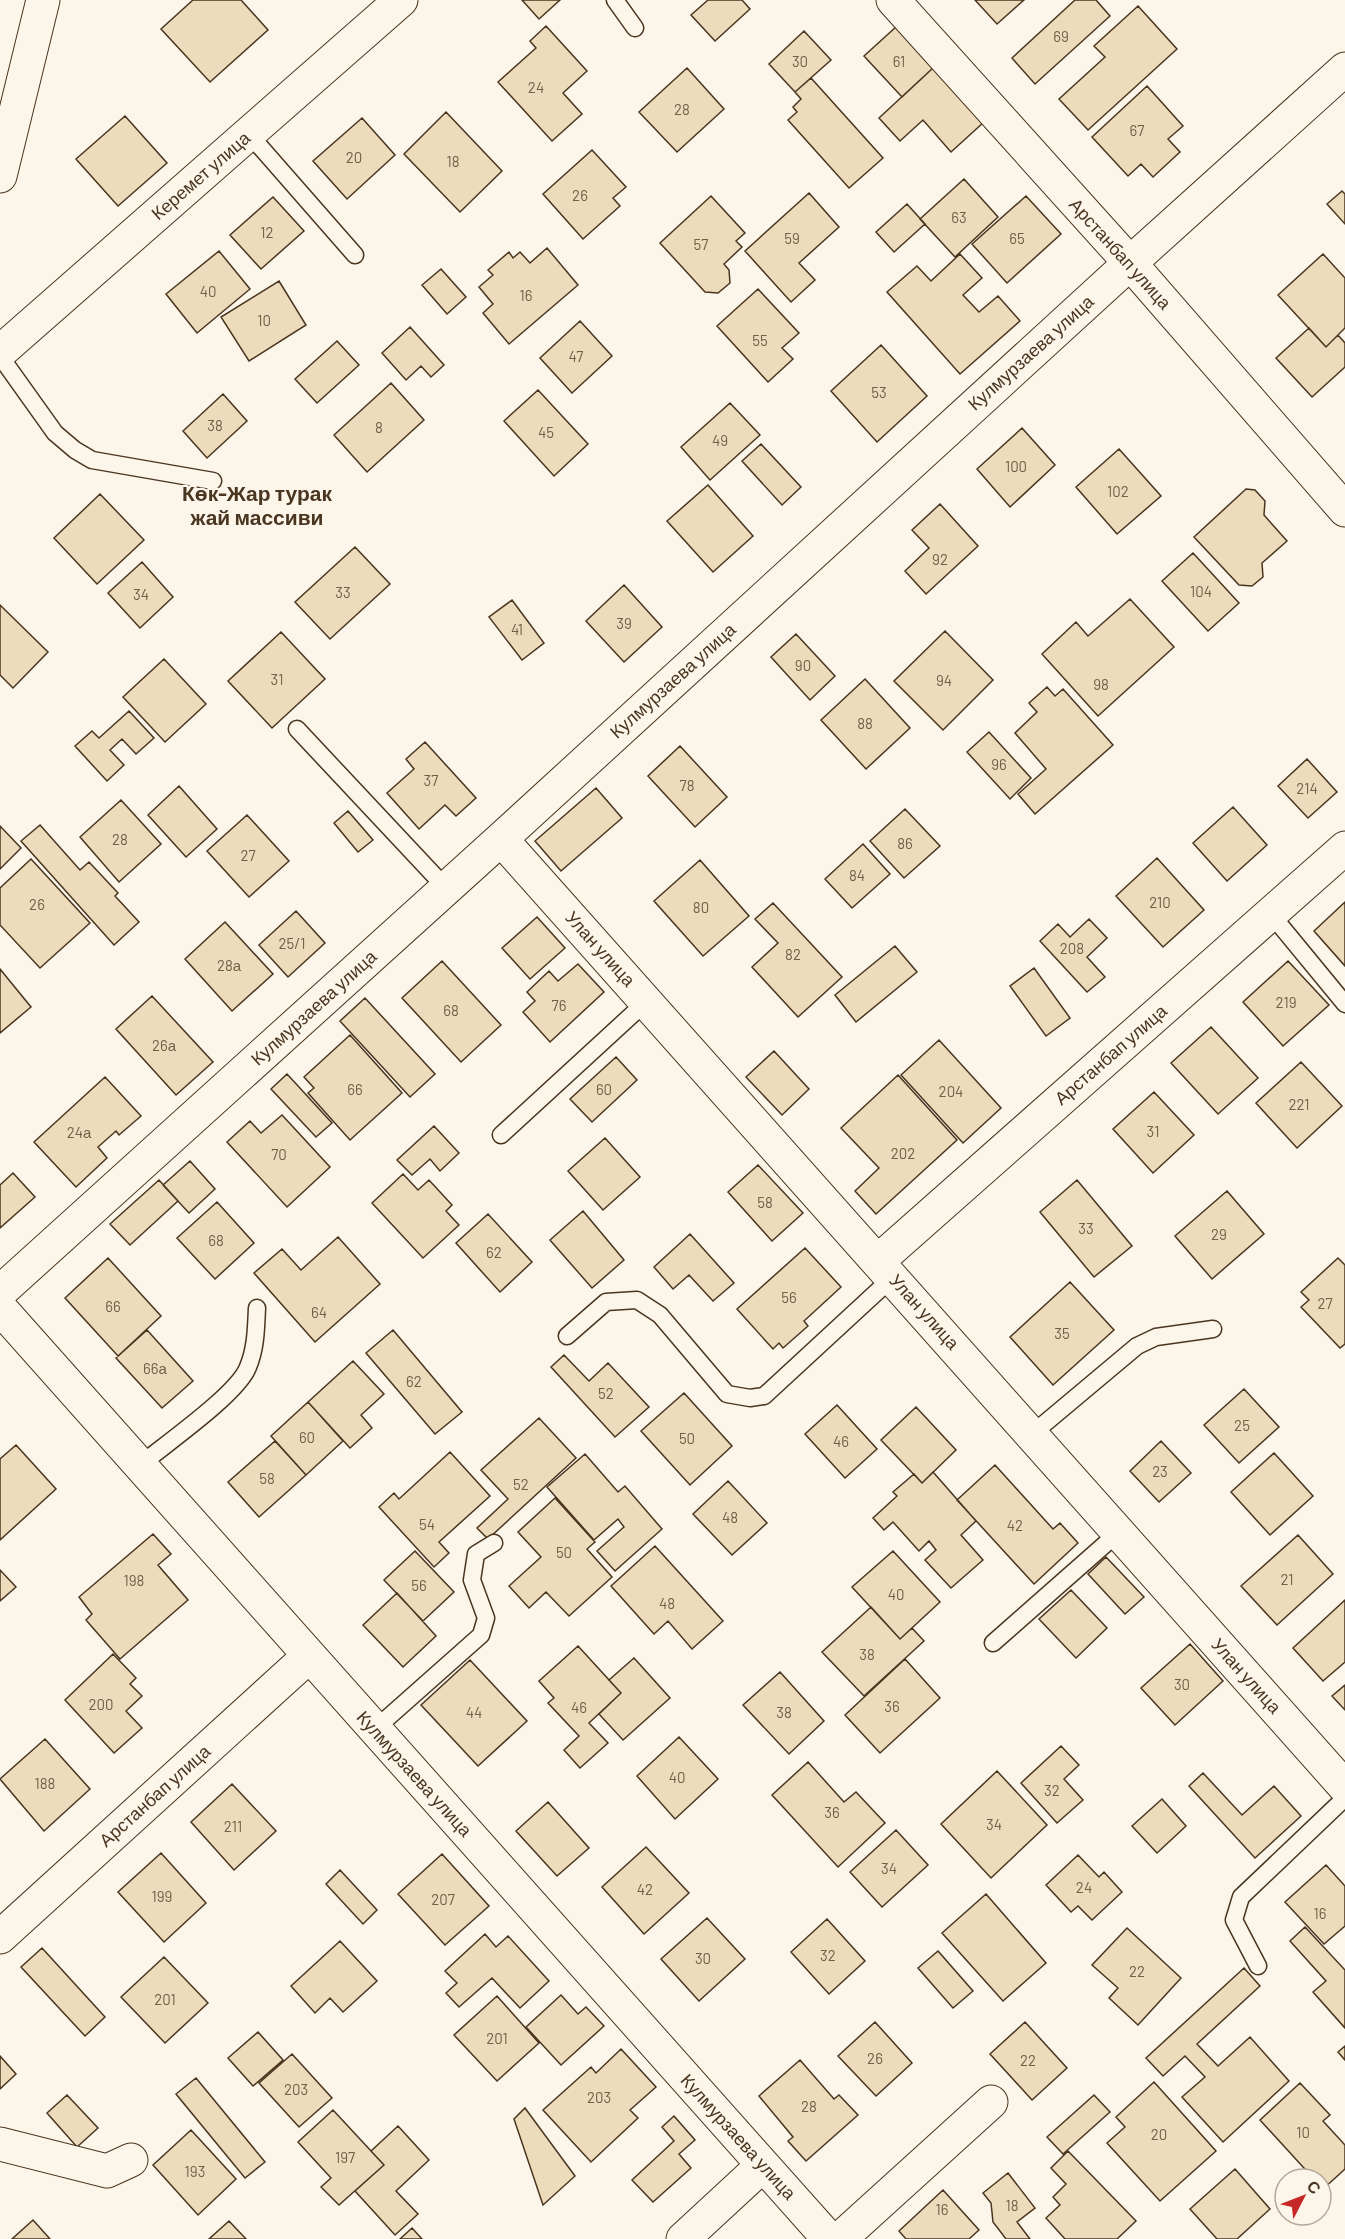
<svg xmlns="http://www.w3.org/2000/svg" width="1345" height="2239" font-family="Barlow,sans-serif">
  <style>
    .building { fill: #ecdcbc; stroke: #4a3520; stroke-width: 1.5 }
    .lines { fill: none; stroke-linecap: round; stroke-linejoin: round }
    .service-casing { stroke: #4a3520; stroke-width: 19 }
    .minor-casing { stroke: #4a3520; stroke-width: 35 }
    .tertiary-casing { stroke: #4a3520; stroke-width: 35 }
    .service { stroke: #fbf6e9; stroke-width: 16 }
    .minor { stroke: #fbf6e9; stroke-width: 33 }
    .tertiary { stroke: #fbf6e9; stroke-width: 33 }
    .labels { text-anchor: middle; stroke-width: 4.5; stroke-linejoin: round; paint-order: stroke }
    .number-label { font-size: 15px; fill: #725f47 }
    .street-label { font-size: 18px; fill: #4a3520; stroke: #fbf6e9 }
    .quarter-label { font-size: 21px; font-weight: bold; fill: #4a3520; stroke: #fbf6e9 }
  </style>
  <rect width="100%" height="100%" fill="#fbf6e9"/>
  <path class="building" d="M193,0H241L268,30L210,82L161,29Z
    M522,0H560L539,19Z
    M708,0H742L750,9L715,41L691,15Z
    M975,0H1024L997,24Z
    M1075,0H1096L1110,16L1035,84L1012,58Z
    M1138,6L1177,49L1088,130L1059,99L1105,57L1094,46Z
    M546,26L587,71L563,93L582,114L552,141L498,82L536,48L530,41Z
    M897,26L934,67L902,97L864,56Z
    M804,31L831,60L795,92L769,64Z
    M934,67L984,122L951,152L923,120L900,141L879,118Z
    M687,68L724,109L677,152L639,112Z
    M811,78L883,158L849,188L788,120L797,112L793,107L801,99L795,92Z
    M1147,86L1183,126L1168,139L1180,152L1153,177L1141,164L1128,176L1092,137Z
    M446,112L502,171L460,212L404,154Z
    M125,116L167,163L118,206L76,159Z
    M362,118L395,155L347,199L313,161Z
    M592,150L626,187L613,198L620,206L583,239L543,194Z
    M964,179L998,217L955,257L920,219Z
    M1342,191L1345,194V224L1327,204Z
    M809,193L839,227L799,263L815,280L791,302L745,251Z
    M711,196L745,233L736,241L742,247L724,264L729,270L730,283L718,293L705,292L660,243Z
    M1026,196L1061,234L1007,283L972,244Z
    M273,197L304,231L261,269L230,235Z
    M907,204L925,224L894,252L876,232Z
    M547,248L578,285L509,344L483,313L493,304L479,287L493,275L488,270L509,252L513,258L520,252L530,263Z
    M219,251L250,289L197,333L166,294Z
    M960,254L982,278L963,295L979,312L998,296L1020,321L960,374L887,292L917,266L931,281Z
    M1323,254L1345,278V328L1326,347L1278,295Z
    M441,269L466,297L447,314L422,285Z
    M279,281L306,325L249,361L221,317Z
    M758,289L799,333L782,348L793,359L768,382L717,326Z
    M580,321L612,356L572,393L540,358Z
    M410,327L444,365L431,377L421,366L406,380L382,353Z
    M1309,328L1326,347L1338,335L1345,343V367L1312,397L1276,358Z
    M337,341L359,365L317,403L295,379Z
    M881,345L927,396L877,442L831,391Z
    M391,383L424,420L367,472L334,435Z
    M538,390L588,444L554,476L504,421Z
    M223,394L247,421L207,458L183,431Z
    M730,403L760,435L710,480L681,447Z
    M1022,428L1055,465L1010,507L977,469Z
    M761,444L801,487L782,505L742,461Z
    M1119,449L1161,496L1117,534L1076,487Z
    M708,485L753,536L713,572L667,521Z
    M1246,489L1255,490L1265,501L1264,515L1287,541L1262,563L1263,577L1252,586L1239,585L1194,537Z
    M100,494L144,540L97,584L54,538Z
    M940,504L978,546L926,594L905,571L929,548L912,530Z
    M355,547L390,584L330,639L295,602Z
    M1193,553L1239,603L1208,631L1162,581Z
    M142,562L173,597L140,628L108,593Z
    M624,585L662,627L624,662L586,621Z
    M1130,599L1174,647L1098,716L1042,654L1076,622L1088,636Z
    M512,600L544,643L522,660L489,617Z
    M0,605L48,652L13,688L0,675Z
    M945,631L993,680L943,730L894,681Z
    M281,632L325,679L272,728L228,681Z
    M796,634L835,676L810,700L771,657Z
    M164,659L206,704L165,742L123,697Z
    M865,679L910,728L866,769L821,720Z
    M1047,687L1055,696L1063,689L1113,745L1035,814L1018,794L1046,769L1015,733L1037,712L1029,703Z
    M129,711L154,738L136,754L122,739L110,750L124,765L107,781L75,746L92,731L99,738Z
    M989,732L1031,778L1010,799L967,752Z
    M425,742L476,798L456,816L445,805L419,829L387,793L414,769L406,759Z
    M680,746L727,797L695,827L648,776Z
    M1307,759L1337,792L1308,818L1278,786Z
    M179,786L217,829L186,857L148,815Z
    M596,788L622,818L561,871L535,841Z
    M121,800L161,844L119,882L80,837Z
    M1233,807L1267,845L1227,881L1193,843Z
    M905,809L940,846L904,878L870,841Z
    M348,811L373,840L358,852L334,823Z
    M247,815L289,861L249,897L207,851Z
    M40,825L80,870L89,862L118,893L115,896L139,922L114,945L21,841Z
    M0,826L21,848L0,869Z
    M863,844L890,874L852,908L825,879Z
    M1157,858L1204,910L1163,947L1116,896Z
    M31,859L90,923L40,968L0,925V888Z
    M700,860L749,916L703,956L654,901Z
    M1345,902V966L1314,931Z
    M773,903L842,977L798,1017L752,967L778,943L755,919Z
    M296,911L325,943L288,977L259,945Z
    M537,917L565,948L530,979L502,948Z
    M1089,919L1107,938L1087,957L1105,977L1087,992L1040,941L1058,924L1070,937Z
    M225,922L273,974L232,1011L185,959Z
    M895,946L917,972L856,1022L835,995Z
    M442,961L501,1025L461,1062L402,998Z
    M1288,961L1329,1005L1283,1046L1243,1002Z
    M578,964L604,992L550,1042L523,1012L535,1001L527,992L549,971L558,981Z
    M1034,968L1070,1018L1046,1036L1010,986Z
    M0,969L31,1007L0,1033Z
    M152,996L213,1062L176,1095L116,1029Z
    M365,998L435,1074L410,1097L340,1021Z
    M1211,1027L1258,1078L1218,1114L1171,1063Z
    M350,1035L402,1093L350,1140L308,1093L314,1088L304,1077Z
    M939,1040L1001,1108L963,1143L901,1075Z
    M774,1051L809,1089L782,1115L746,1077Z
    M616,1057L637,1080L592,1122L570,1099Z
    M1301,1062L1342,1106L1297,1148L1256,1103Z
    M287,1074L332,1123L316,1137L271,1089Z
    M898,1075L957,1140L876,1214L855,1191L879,1168L841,1128Z
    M105,1077L141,1116L119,1135L116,1131L98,1147L107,1158L76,1187L34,1142Z
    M1154,1092L1194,1135L1153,1173L1113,1129Z
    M282,1115L330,1167L287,1207L227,1142L250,1121L261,1133Z
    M434,1126L459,1153L440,1171L430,1159L412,1175L397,1160Z
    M605,1138L640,1177L603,1210L568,1171Z
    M190,1161L215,1189L189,1213L163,1185Z
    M758,1165L803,1213L772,1241L728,1192Z
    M13,1173L35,1197L0,1228V1185Z
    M403,1174L418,1190L429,1180L452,1205L446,1211L459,1225L423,1258L372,1203Z
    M159,1180L178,1201L130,1245L110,1224Z
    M1077,1180L1132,1246L1094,1277L1040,1212Z
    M1227,1191L1264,1234L1212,1279L1175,1236Z
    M217,1202L254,1243L215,1279L177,1238Z
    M583,1211L624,1260L592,1288L550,1240Z
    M488,1214L532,1262L500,1292L456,1243Z
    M690,1234L734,1283L713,1301L689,1275L673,1289L654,1267Z
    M338,1237L380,1284L315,1342L254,1273L282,1249L301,1270Z
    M805,1248L841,1287L804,1321L808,1326L783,1348L779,1343L773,1349L737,1309Z
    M108,1258L161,1316L118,1356L65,1298Z
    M1338,1258L1345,1265V1344L1340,1348L1301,1307L1309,1300L1301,1292Z
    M1070,1282L1114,1330L1053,1385L1010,1337Z
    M147,1330L193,1381L162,1408L116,1358Z
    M393,1330L462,1412L435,1434L366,1353Z
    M564,1355L589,1381L608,1363L649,1407L615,1437L551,1367Z
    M353,1361L384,1394L361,1415L372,1428L350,1448L308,1402Z
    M1244,1389L1279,1427L1239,1463L1204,1425Z
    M684,1393L732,1446L690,1485L641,1431Z
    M308,1402L343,1441L306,1475L271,1436Z
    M837,1405L877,1449L845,1478L805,1434Z
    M916,1407L956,1450L922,1483L881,1440Z
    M539,1418L576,1458L488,1539L477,1528L508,1499L481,1470Z
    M275,1441L306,1475L259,1517L228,1482Z
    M1161,1441L1191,1473L1159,1502L1130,1471Z
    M16,1445L56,1489L0,1540V1459Z
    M450,1452L490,1496L439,1542L449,1553L434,1567L379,1507L394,1493L399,1499Z
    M1274,1453L1313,1496L1270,1535L1231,1492Z
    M585,1454L618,1492L625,1486L662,1529L615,1571L597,1551L624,1527L618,1519L594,1540L547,1487Z
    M995,1465L1053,1529L1060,1523L1078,1543L1034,1584L957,1500Z
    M933,1472L976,1521L961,1535L983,1560L951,1588L925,1560L936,1550L929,1541L919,1551L893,1522L884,1530L873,1518L897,1496L893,1492L914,1474L922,1483Z
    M728,1481L767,1523L732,1555L693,1514Z
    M555,1498L595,1542L587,1549L612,1577L569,1616L546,1592L529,1608L509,1586L541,1557L518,1532Z
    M153,1534L171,1554L158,1565L188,1600L120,1659L86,1620L92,1614L79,1597Z
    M1298,1535L1333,1574L1277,1625L1241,1586Z
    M655,1546L723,1621L692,1649L668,1621L654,1634L611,1586Z
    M415,1551L454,1592L423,1621L384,1580Z
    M893,1551L940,1602L900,1639L852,1587Z
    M1106,1557L1144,1597L1125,1614L1088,1574Z
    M0,1570L16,1587L0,1601Z
    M1071,1590L1107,1628L1076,1658L1039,1619Z
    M397,1593L436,1636L403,1667L363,1625Z
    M1345,1600V1662L1323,1681L1293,1648Z
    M871,1607L900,1639L912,1628L924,1641L864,1696L822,1652Z
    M1190,1644L1223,1681L1175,1725L1141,1688Z
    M578,1646L621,1693L589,1723L608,1743L580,1768L564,1750L579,1736L548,1703L554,1698L539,1681Z
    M113,1654L136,1678L130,1684L142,1696L126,1711L142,1728L114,1753L65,1700Z
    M634,1658L670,1698L623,1740L599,1714L621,1693L609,1680Z
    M905,1659L940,1698L880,1753L845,1715Z
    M470,1660L527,1721L478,1766L421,1705Z
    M780,1672L824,1721L789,1754L743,1705Z
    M1345,1685V1710L1332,1696Z
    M679,1737L718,1779L675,1819L637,1776Z
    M45,1739L90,1789L44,1831L0,1779Z
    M1061,1746L1079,1765L1064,1779L1083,1800L1057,1823L1021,1783Z
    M808,1762L844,1802L856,1792L885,1823L838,1867L772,1795Z
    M997,1771L1047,1825L991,1878L941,1824Z
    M1203,1773L1242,1815L1274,1786L1301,1816L1255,1858L1189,1786Z
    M232,1784L276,1831L234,1870L191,1822Z
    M1162,1799L1186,1826L1157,1853L1132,1826Z
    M548,1802L589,1848L557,1876L516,1831Z
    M896,1830L928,1865L882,1907L850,1872Z
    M646,1847L689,1893L644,1934L602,1887Z
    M161,1853L206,1903L164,1942L118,1892Z
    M442,1854L489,1906L445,1945L398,1894Z
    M1078,1855L1099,1877L1104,1872L1122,1892L1092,1920L1078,1906L1071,1912L1046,1885Z
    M1326,1865L1345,1886V1926L1324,1944L1285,1902Z
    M340,1870L377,1910L363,1924L326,1884Z
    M986,1894L1046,1963L1003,2001L942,1933Z
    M707,1918L745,1959L699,2001L661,1959Z
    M827,1919L865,1961L829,1994L791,1952Z
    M1305,1927L1345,1970V2028L1313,1992L1326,1981L1290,1941Z
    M1127,1928L1181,1978L1138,2025L1109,1998L1118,1988L1092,1965Z
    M485,1934L496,1947L508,1936L549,1981L520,2008L492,1978L459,2007L446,1993L457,1983L445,1971Z
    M340,1941L377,1981L343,2012L330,1998L315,2013L291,1986Z
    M42,1948L105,2017L85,2036L21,1967Z
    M938,1951L973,1991L953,2008L918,1968Z
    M164,1957L208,2003L165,2043L121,1997Z
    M1244,1968L1260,1986L1197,2044L1218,2066L1250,2037L1289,2081L1223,2142L1182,2097L1205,2077L1185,2056L1163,2076L1146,2058Z
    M561,1995L578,2014L586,2007L604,2026L561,2065L526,2027Z
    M497,1996L539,2043L497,2081L454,2035Z
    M875,2022L912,2063L876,2096L838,2056Z
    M1025,2022L1067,2068L1032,2100L990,2054Z
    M258,2032L283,2060L253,2086L228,2058Z
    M1345,2046V2060L1338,2052Z
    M621,2049L656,2087L630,2110L638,2118L591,2162L543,2110L591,2067L596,2073Z
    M292,2054L332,2098L299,2127L259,2083Z
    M0,2056L16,2074L0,2089Z
    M800,2060L834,2099L839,2095L858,2115L806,2161L788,2141L793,2137L759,2096Z
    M196,2078L265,2162L245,2178L176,2094Z
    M1154,2082L1216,2151L1160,2201L1107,2143L1125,2127L1116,2117Z
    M1300,2083L1330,2115L1323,2121L1345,2145V2169L1323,2189L1321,2179H1314L1260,2120Z
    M67,2095L98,2128L77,2147L47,2113Z
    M1094,2095L1110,2112L1063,2154L1047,2137Z
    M525,2108L575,2176L543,2205L514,2119Z
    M333,2110L384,2165L339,2205L321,2187L331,2178L298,2142Z
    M674,2116L695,2140L679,2154L691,2168L653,2202L632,2180L674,2141L662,2127Z
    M398,2126L429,2160L396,2191L418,2214L395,2235L355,2191L384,2165L371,2151Z
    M191,2130L236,2179L198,2215L153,2165Z
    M1068,2151L1136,2221L1117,2239H1065L1046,2218L1060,2205L1053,2197L1066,2184L1051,2168Z
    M1235,2169L1270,2209L1237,2239H1217L1190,2209Z
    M1008,2173L1035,2208L1017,2222L1030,2239H1006L993,2222L991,2203L983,2193Z
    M943,2190L979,2230L969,2239H906L899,2231Z
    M33,2220L50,2239H12Z
    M229,2221L246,2239H209Z
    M412,2228L422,2239H400Z"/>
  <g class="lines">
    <defs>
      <path id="service" d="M615,0L635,28
        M249,134L355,255
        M0,356L55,433L75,450L92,460L213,481
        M297,729L446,888
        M1271,914L1345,1004
        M501,1135L647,1001
        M567,1336L606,1302L637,1300L660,1315L727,1394L750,1398L764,1396L893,1277
        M1032,1434L1137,1346L1156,1337L1213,1329
        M139,1466C164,1445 238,1394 248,1367C256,1348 256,1328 257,1308
        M993,1643L1119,1532
        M375,1729L481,1635L486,1618L472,1580L476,1554L494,1543
        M1258,1966L1234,1920L1241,1897L1345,1798"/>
      <path id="minor" d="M893,0L1130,263L1345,510
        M0,352L401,0
        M501,839L1345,1787
        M878,1261L1345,848
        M0,1292L501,839L1130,263L1345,69
        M0,1308L829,2239
        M0,1937L309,1656
        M0,2144L107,2171L131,2160
        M683,2239L763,2165
        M840,2239L991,2102"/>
      <path id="tertiary" d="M0,176L43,0"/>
    </defs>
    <use href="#service" class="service-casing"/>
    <use href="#minor" class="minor-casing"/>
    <use href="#tertiary" class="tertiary-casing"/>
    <use href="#service" class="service"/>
    <use href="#minor" class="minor"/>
    <use href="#tertiary" class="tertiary"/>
  </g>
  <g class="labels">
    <g class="number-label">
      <text x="1061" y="42">69</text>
      <text x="800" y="67">30</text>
      <text x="899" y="67">61</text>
      <text x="536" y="93">24</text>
      <text x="682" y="115">28</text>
      <text x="1137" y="136">67</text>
      <text x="354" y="163">20</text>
      <text x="453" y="167">18</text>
      <text x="580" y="201">26</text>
      <text x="959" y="223">63</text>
      <text x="267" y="238">12</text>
      <text x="792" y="244">59</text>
      <text x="1017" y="244">65</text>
      <text x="701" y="250">57</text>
      <text x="208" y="297">40</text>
      <text x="526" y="301">16</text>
      <text x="264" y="326">10</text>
      <text x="760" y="346">55</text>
      <text x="576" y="362">47</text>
      <text x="879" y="398">53</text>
      <text x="215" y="431">38</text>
      <text x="379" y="433">8</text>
      <text x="546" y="438">45</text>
      <text x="720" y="446">49</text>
      <text x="1016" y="472">100</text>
      <text x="1118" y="497">102</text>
      <text x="940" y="565">92</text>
      <text x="1201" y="597">104</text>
      <text x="343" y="598">33</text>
      <text x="141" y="600">34</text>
      <text x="624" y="629">39</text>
      <text x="517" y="635">41</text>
      <text x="803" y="671">90</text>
      <text x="277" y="685">31</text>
      <text x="944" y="686">94</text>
      <text x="1101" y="690">98</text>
      <text x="865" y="729">88</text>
      <text x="999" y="770">96</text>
      <text x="431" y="786">37</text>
      <text x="687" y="791">78</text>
      <text x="1307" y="794">214</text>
      <text x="120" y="845">28</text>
      <text x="905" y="849">86</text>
      <text x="248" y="861">27</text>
      <text x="857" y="881">84</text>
      <text x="1160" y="908">210</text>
      <text x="37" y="910">26</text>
      <text x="701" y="913">80</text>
      <text x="292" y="949">25/1</text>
      <text x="1072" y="954">208</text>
      <text x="793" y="960">82</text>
      <text x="229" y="971">28а</text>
      <text x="1286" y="1008">219</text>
      <text x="559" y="1011">76</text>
      <text x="451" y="1016">68</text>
      <text x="164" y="1051">26а</text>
      <text x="355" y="1095">66</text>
      <text x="604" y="1095">60</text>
      <text x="951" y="1097">204</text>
      <text x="1299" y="1110">221</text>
      <text x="1153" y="1137">31</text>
      <text x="79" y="1138">24а</text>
      <text x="903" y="1159">202</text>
      <text x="279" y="1160">70</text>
      <text x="765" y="1208">58</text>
      <text x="1086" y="1234">33</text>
      <text x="1219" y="1240">29</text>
      <text x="216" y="1246">68</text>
      <text x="494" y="1258">62</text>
      <text x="789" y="1303">56</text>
      <text x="1325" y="1309">27</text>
      <text x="113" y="1312">66</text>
      <text x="319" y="1318">64</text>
      <text x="1062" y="1339">35</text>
      <text x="155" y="1374">66а</text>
      <text x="414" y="1387">62</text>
      <text x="606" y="1399">52</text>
      <text x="1242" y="1431">25</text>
      <text x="307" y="1443">60</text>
      <text x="687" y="1444">50</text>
      <text x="841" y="1447">46</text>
      <text x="1160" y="1477">23</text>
      <text x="267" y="1484">58</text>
      <text x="521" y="1490">52</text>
      <text x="730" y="1523">48</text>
      <text x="427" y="1530">54</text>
      <text x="1015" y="1531">42</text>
      <text x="564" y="1558">50</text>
      <text x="1287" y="1585">21</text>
      <text x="134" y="1586">198</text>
      <text x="419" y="1591">56</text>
      <text x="896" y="1600">40</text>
      <text x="667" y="1609">48</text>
      <text x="867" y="1660">38</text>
      <text x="1182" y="1690">30</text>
      <text x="101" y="1710">200</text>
      <text x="892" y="1712">36</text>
      <text x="579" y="1713">46</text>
      <text x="474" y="1718">44</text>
      <text x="784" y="1718">38</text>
      <text x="677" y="1783">40</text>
      <text x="45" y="1789">188</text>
      <text x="1052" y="1796">32</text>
      <text x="832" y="1818">36</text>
      <text x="994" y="1830">34</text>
      <text x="233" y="1832">211</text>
      <text x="889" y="1874">34</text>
      <text x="1084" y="1893">24</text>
      <text x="645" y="1895">42</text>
      <text x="162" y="1902">199</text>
      <text x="443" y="1905">207</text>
      <text x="1320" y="1919">16</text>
      <text x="828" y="1961">32</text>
      <text x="703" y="1964">30</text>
      <text x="1137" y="1977">22</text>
      <text x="165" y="2005">201</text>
      <text x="497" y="2044">201</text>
      <text x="875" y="2064">26</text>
      <text x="1028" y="2066">22</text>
      <text x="296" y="2095">203</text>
      <text x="599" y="2103">203</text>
      <text x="809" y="2112">28</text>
      <text x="1303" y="2138">10</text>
      <text x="1159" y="2140">20</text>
      <text x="345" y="2163">197</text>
      <text x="195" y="2177">193</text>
      <text x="1012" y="2211">18</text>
      <text x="942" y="2215">16</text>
    </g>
    <g class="street-label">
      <text transform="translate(201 176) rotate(-41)" y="6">Керемет улица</text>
      <text transform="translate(1120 254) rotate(48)" y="6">Арстанбап улица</text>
      <text transform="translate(1031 353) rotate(-42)" y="6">Кулмурзаева улица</text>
      <text transform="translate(673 681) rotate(-42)" y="6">Кулмурзаева улица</text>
      <text transform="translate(600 949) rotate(48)" y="6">Улан улица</text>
      <text transform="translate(314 1008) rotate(-42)" y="6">Кулмурзаева улица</text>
      <text transform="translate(1111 1055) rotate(-41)" y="6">Арстанбап улица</text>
      <text transform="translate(924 1312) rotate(48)" y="6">Улан улица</text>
      <text transform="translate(1246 1676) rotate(48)" y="6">Улан улица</text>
      <text transform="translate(414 1774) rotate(48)" y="6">Кулмурзаева улица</text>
      <text transform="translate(155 1796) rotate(-42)" y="6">Арстанбап улица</text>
      <text transform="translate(738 2137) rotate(48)" y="6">Кулмурзаева улица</text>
    </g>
    <g class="quarter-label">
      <text x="257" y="501">Көк-Жар турак<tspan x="257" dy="24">жай массиви</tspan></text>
    </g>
  </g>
  <g transform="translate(1303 2197) rotate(48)"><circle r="28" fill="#fbf6e9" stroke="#b4a999" stroke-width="1.5"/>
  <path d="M0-4.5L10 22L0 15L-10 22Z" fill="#c62828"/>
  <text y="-9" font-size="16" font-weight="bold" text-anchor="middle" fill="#4a3520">С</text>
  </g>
</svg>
